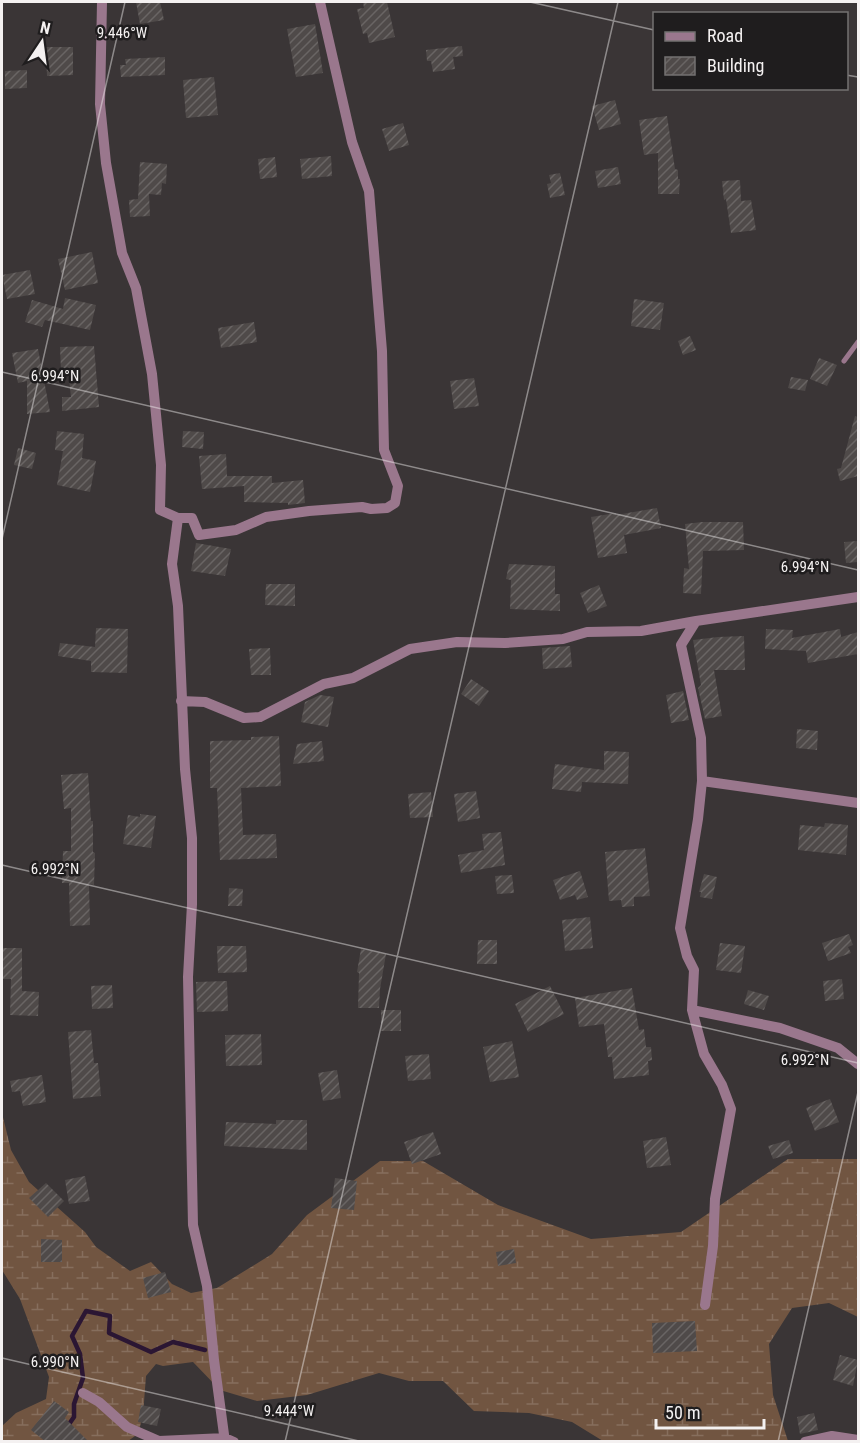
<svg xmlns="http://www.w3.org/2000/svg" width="860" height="1443" font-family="'Roboto Condensed',sans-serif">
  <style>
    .wetland { fill: url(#wetland-marsh) }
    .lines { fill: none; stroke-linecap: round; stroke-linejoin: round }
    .stream { stroke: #2b1633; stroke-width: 4.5 }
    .building { fill: url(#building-hatch) }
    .service { stroke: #9a778d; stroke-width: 5 }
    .minor { stroke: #9a778d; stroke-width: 10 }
    .ticks { fill: none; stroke: #f4f1f1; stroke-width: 1.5; stroke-opacity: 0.45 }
    .ticks-label { font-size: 15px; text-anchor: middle; fill: #f4f1f1; stroke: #1f1d1e; stroke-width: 5; stroke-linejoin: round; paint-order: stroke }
  </style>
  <defs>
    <pattern id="wetland-marsh" width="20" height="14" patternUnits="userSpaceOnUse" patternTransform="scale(1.5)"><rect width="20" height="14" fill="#715541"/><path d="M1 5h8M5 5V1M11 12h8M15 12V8" fill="none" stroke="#866e5d"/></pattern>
    <pattern id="building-hatch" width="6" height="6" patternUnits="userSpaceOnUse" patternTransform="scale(1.5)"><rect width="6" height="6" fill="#4f4a49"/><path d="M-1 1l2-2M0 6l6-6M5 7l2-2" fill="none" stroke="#696564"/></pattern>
  </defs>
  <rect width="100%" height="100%" fill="#3a3536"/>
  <path class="wetland" d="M2,1113L11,1150L29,1182L85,1232L96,1247L130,1271L151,1262L172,1284L191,1293L217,1288L272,1254L307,1215L380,1161H423L498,1205L591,1239L681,1232L788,1159H858V1317L829,1303L792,1308L769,1344L773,1395L788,1441H603L572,1422L529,1413L474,1411L443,1381H409L379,1373L307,1395L257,1401L220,1390L193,1362L163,1366L156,1364L146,1376L143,1415L138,1434L128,1441H2V1426L16,1413L46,1399L49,1377L20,1299L2,1270Z"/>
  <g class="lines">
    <path class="stream" d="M67,1427L74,1417V1404L83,1378L80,1354L72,1336L86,1311L110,1316L109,1333L151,1352L173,1342L205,1350"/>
  </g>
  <path class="building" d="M136,2H160L164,20L140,24Z
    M363,2H387L395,37L369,43L367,33L363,34L357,9L364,8Z
    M315,24L323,73L296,77L287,29Z
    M462,46L463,56L453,57L455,69L433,72L431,61H427L426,50Z
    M46,47H73V75L47,76Z
    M165,57V75L121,77L120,65H126L125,59Z
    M27,70V88L5,89V71Z
    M214,77L218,115L186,118L183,80Z
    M615,100L621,124L599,130L592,106Z
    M667,116L675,169L678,170V179H680L679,194H658V153L644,155L639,120Z
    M403,123L409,145L389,151L382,129Z
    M331,156L332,176L302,179L300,159Z
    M275,157L277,177L260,179L258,159Z
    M140,162L167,164L166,184L162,183L161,195L149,194L150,216L130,217L129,200L138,199Z
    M618,167L621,184L598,188L595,171Z
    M560,173L565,195L550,198L547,184L551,183L549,175Z
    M740,180L741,201L751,200L756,230L731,233L726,199L724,200L722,181Z
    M92,252L98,283L65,290L58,259Z
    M30,270L35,294L7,299L2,275Z
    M65,298L96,305L90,330L45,320L42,327L25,322L32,300L63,309Z
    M634,299L664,303L660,330L631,326Z
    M254,322L257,342L221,348L218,328Z
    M690,336L696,350L683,355L678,341Z
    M94,346L99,407L62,411V397H71L68,370L61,371L60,347Z
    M38,349L50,412L27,414V381L18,383L12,353Z
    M819,358L837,365L827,386L810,379Z
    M791,377L808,380L805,391L788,388Z
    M474,378L479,406L454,409L450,381Z
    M855,416L858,417V476L840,481L837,469L841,468Z
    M57,431L84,434L82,458L96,461L90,492L57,485L63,451L55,450Z
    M183,431L204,432L203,449L182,447Z
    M18,448L36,453L32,469L14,465Z
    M226,454L227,476H272V483L303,480L305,503L288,505V503L244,502V486L202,489L199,456Z
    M657,508L661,528L624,535L627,553L598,558L591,517L616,513V515Z
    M702,522H743L744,550L703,551L701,594L683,593L684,568L689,569L685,524Z
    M858,541V562L846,563L844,542Z
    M196,543L231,549L225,576L191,571Z
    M509,564L555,566V594H560V611L510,609L511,580L506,579Z
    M266,584H295V606L265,605Z
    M599,585L607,606L588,613L580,593Z
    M96,628L128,629L127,673L91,672V661L58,656L60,643L95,647Z
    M766,629L793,630L792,638L840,629L841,637L858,632V654L808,663L806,651L765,649Z
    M744,636L745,670H714L722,716L705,719L698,688L701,685L693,640L718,637Z
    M570,646L572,667L543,669L542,648Z
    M270,648L271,675H251L249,649Z
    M471,679L489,691L479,706L461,694Z
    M683,691L689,720L671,723L666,695Z
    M320,695L334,697L328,727L301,722L305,702Z
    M797,729L818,731L817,750L796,748Z
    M279,736L281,786L241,788L243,835L276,834L277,858L220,860L217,788H210V741L251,740V737Z
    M322,741L324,761L293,764L297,744Z
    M604,751L629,752L628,784L582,782L581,792L552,789L555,764L604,770Z
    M88,773L91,821H93V852L95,853L94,885L89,884L90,925L70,926L69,883H62L63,851H71V808L64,809L61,775Z
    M476,791L480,818L458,822L454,794Z
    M431,792L433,817L410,818L408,794Z
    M140,814L156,816L151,848L123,844L128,815L140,817Z
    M825,823L848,825L846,855L798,850L800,825L824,827Z
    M501,832L505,865L461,873L458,855L484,850L482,834Z
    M645,848L650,896L634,897V906L622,907L621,900L609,901L605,852Z
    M580,871L588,897L577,900L575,895L560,900L553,880Z
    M704,874L717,877L712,899L700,897L701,892H699Z
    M512,875L514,893L497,894L495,876Z
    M229,888L243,889L242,906H228Z
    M590,917L593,948L565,951L562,920Z
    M849,934L853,945L848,947L851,953L828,961L822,943Z
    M478,940H497V964H477Z
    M720,943L745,946L741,973L716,970Z
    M217,946H246L247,972L218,973Z
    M2,948H22V991L39,992L38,1016L10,1015L11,979H2Z
    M361,949L386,954L380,989L379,1008H358L359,973L357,972Z
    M842,979L844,999L825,1001L823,981Z
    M227,981L228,1011L197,1012L196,982Z
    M112,985L113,1008L92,1009L91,986Z
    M550,986L564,1014L528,1032L515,1004Z
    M632,988L639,1030L644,1029L646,1047H651L652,1060L648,1061L649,1075L614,1079L612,1057H608L604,1024L579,1027L575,998Z
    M748,990L769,996L764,1010L744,1004Z
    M381,1010H401V1031H381Z
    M91,1030L94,1063H98L101,1096L73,1099L68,1032Z
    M261,1034L262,1065L226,1066L225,1035Z
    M512,1041L519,1077L490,1082L483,1047Z
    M429,1054L431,1079L408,1081L405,1056Z
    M337,1070L341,1098L323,1101L318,1073Z
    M42,1075L46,1102L23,1106L20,1091L12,1092L10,1081Z
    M830,1099L839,1122L815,1131L806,1108Z
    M276,1120H307V1150L224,1146L226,1122L276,1124Z
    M433,1132L441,1154L412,1164L404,1142Z
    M666,1137L671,1165L647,1168L643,1141Z
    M789,1140L793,1153L773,1159L768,1146Z
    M85,1176L90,1201L69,1204L65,1180Z
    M335,1178L357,1181L354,1210L331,1208Z
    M46,1183L64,1201L48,1217L29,1198Z
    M41,1239L62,1240V1262H41Z
    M514,1249L516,1263L498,1266L496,1252Z
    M165,1272L171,1292L148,1298L143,1278Z
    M695,1321L697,1351L653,1353L652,1323Z
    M840,1355L858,1360L853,1386L833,1380Z
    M54,1401L69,1412L65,1418L89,1442H46L31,1430Z
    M141,1405L161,1409L157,1426L138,1422Z
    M814,1413L818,1430L800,1434L797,1417Z"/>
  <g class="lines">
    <path class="service" d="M844,361L858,342"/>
    <path class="minor" d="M102,2L100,104L106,163L122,253L136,288L152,374L161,465L160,510L178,518
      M181,701L205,702L244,718L260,717L324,684L353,678L410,649L457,642L505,643L563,639L587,632L641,631L696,621
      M702,781L858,803
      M692,1010L780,1028L838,1048L858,1064
      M705,1305L713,1246L715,1199L731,1109L722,1085L704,1054L692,1010L694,970L687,956L680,928L698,819L702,781L701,738L681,645L696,621L858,597
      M83,1393L99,1402L127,1427L159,1441L225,1438L234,1442
      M225,1442L214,1360L207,1286L193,1225L188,977L192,904V838L185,769L178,606L172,564L178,518H192L199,535L236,530L266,517L309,511L362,507L371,509L387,508L395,503L398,486L384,450L382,351L369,191L352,142L320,2
      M805,1442L832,1436L858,1440"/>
  </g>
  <path class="ticks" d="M530,2L654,30M846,75L858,77M2,372L858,570M2,539L125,2M2,865L858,1063M2,1358L363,1442M285,1442L618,2M778,1442L858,1092"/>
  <g class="ticks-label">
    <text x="122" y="38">9.446°W</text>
    <text x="55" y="381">6.994°N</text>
    <text x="805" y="572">6.994°N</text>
    <text x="55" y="874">6.992°N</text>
    <text x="805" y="1065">6.992°N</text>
    <text x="55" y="1367">6.990°N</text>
    <text x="289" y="1416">9.444°W</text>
  </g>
  <rect width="860" height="1443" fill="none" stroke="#f4f1f1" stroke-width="6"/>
  <rect x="653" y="12" width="195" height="78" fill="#1f1d1e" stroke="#747272" stroke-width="1.5"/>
  <rect x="665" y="32" width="30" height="9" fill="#9a778d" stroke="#747272" stroke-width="1.5"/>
  <text x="707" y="42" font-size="18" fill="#f4f1f1">Road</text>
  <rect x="665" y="57" width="30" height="18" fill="url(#building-hatch)" stroke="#747272" stroke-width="1.5"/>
  <text x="707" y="72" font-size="18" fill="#f4f1f1">Building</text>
  <g transform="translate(42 42) rotate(13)" stroke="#1f1d1e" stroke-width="4.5" paint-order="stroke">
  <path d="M0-4.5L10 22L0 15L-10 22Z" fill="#f4f1f1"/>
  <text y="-9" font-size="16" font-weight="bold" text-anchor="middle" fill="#f4f1f1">N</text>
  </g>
  <path d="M656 1419v9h108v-9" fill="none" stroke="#f4f1f1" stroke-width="3"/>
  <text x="665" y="1419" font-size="18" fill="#f4f1f1" stroke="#1f1d1e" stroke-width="4.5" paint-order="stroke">50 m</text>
</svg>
